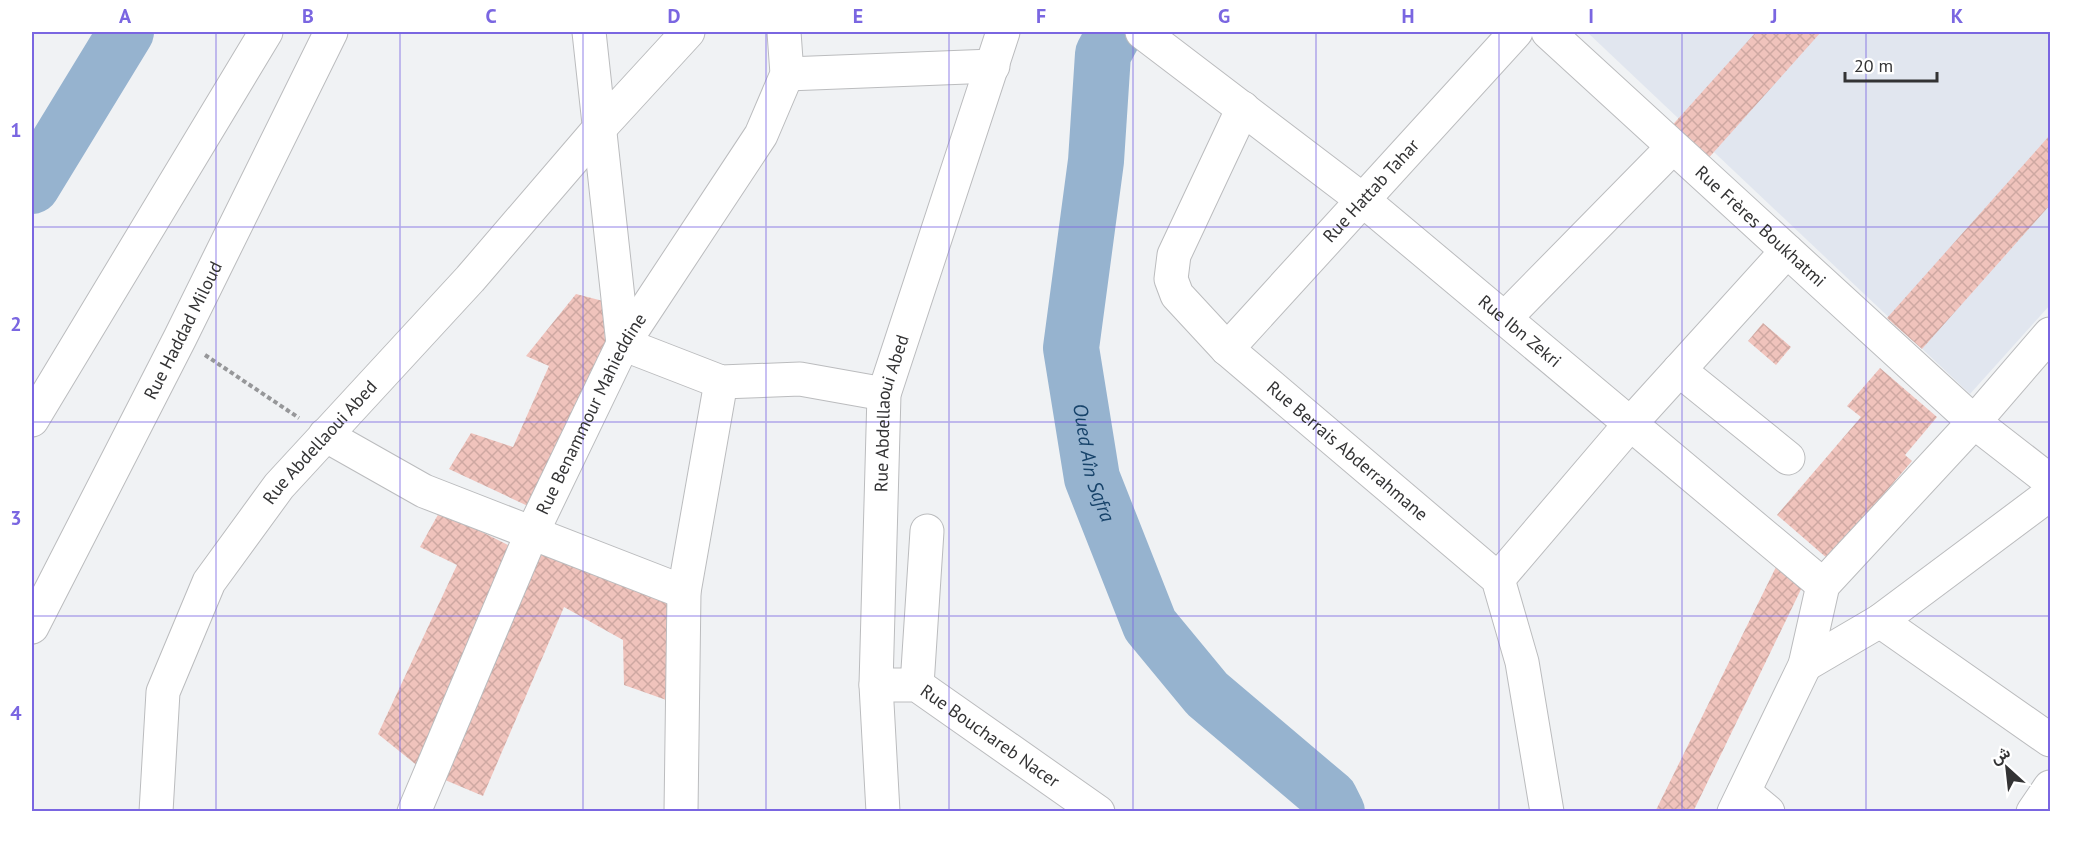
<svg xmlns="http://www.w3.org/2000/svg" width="2082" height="843" font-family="'PT Sans',Vazirmatn,sans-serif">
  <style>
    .built { fill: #e1e6ef }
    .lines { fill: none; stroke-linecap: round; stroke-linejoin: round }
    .river { stroke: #96b3cf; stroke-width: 56 }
    .building { fill: url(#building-cross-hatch) }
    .minor-casing { stroke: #bbbcbe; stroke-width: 35 }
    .major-casing { stroke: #bbbcbe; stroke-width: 35 }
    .path { stroke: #969799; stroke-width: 4; stroke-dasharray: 4.5 3; stroke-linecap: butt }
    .minor { stroke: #fff; stroke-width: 33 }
    .major { stroke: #fff; stroke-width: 33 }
    .grid { fill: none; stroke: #7a66e1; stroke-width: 1.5; stroke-opacity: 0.55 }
    .labels { text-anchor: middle; stroke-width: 4.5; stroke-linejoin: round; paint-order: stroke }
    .street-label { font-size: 18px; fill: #333334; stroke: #fff }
    .water-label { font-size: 20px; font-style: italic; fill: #17436a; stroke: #fff }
    .neatline { fill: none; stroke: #7a66e1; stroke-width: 2 }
    .grid-label { font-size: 20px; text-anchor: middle; font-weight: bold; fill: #7a66e1 }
  </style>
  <defs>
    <pattern id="building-cross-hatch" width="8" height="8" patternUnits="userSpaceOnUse" patternTransform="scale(1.5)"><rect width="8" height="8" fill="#f0c3bc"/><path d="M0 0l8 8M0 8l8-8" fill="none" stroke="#cea8a2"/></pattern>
  </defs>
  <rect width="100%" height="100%" fill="#f0f2f4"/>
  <path class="built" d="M1587,32H2050V305L1970,394Z"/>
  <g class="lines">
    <g class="river">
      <path id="s1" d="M1115,32L1103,54L1096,161L1071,348L1092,478L1150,625L1207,694L1330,798L1337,812"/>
      <path d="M32,186L126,32"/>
    </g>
  </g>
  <path class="building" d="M1756,32H1821L1705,162L1668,130Z
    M2050,135V205L1922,349L1887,318Z
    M576,294L603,301L606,358L530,507L449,469L471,433L513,447L549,366L526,356Z
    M1763,323L1791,347L1776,365L1748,341Z
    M1880,368L1937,417L1905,455L1912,461L1828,559L1777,515L1861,417L1847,406Z
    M440,511L514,548L419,767L378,734L457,565L420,547Z
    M536,549L673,598L672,702L624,685L623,640L564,607L483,796L438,777Z
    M1776,567L1805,581L1693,812H1655Z"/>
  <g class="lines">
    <defs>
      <g id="minor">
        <path d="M589,32L623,344L721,382L800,379L884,394"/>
        <path id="s2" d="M1142,32L1364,201L1823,585"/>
        <path id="s3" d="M1548,32L1974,422L2050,481"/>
        <path d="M787,74L993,66"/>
        <path id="s4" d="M1243,108L1174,255L1171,279L1177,295L1227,349L1498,579L1522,662L1547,812"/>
        <path d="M1505,318L1673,147"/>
        <path id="s5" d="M1227,349L1516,32"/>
        <path d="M1679,370L1788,458"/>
        <path d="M32,420L266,32"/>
        <path d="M325,435L424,491L684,592"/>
        <path d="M1498,579L1631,423L1787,251"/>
        <path d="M1880,621L2050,740"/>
        <path id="s6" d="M32,627L180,338L331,32"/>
        <path d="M1805,665L1880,621L2050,494"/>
        <path id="s7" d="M876,685H917L1098,812"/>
        <path d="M917,685L927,531"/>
        <path d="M1744,792L1768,812"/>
        <path id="s8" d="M156,812L163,692L209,582L279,486L470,279L598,130L688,32"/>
        <path id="s9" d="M414,812L531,535L623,344L761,135L787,74L784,32"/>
        <path d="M681,812L684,592L721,382"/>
        <path id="s10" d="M883,812L876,685L884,394L1003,32"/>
        <path d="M2033,812L2050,787"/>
      </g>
      <path id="major" d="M1734,812L1805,665L1823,585L1974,422L2050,334"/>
    </defs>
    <use href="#minor" class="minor-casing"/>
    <use href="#major" class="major-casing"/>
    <path class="path" d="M205,355L299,418"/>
    <use href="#minor" class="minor"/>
    <use href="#major" class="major"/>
  </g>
  <path class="grid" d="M216,32V812M400,32V812M583,32V812M766,32V812M949,32V812M1133,32V812M1316,32V812M1499,32V812M1682,32V812M1866,32V812M32,227H2050M32,422H2050M32,616H2050"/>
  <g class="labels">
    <g class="street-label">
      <text dy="6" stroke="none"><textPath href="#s5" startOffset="214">Rue Hattab Tahar</textPath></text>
      <text dy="6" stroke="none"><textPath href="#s3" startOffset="288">Rue Frères Boukhatmi</textPath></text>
      <text dy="6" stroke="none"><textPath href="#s6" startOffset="333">Rue Haddad Miloud</textPath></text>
      <text dy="6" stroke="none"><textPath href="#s2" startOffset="482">Rue Ibn Zekri</textPath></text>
      <text dy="6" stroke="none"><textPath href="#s9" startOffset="436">Rue Benammour Mahieddine</textPath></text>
      <text dy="6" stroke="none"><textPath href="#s10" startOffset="400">Rue Abdellaoui Abed</textPath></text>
      <text dy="6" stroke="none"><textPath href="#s8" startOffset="418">Rue Abdellaoui Abed</textPath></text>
      <text dy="6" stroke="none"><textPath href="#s4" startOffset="435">Rue Berrais Abderrahmane</textPath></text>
      <text dy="6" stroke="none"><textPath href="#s7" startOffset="130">Rue Bouchareb Nacer</textPath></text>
    </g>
    <g class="water-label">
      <text dy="7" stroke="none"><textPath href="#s1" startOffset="438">Oued Aîn Safra</textPath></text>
    </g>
  </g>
  <rect width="2082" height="843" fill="none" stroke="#ffffff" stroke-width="66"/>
  <g transform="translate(2007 768) rotate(333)" stroke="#ffffff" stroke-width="4.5" paint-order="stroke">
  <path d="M0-4.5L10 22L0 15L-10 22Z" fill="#333334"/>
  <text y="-9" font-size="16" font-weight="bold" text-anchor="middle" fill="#333334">ش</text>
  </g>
  <path d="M1845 72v9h92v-9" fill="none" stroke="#333334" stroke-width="3"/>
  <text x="1854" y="72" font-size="18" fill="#333334" stroke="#ffffff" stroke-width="4.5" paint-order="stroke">20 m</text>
  <rect x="33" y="33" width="2016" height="777" class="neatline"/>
  <g class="grid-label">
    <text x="125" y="23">A</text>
    <text x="308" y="23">B</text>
    <text x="491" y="23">C</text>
    <text x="674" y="23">D</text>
    <text x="858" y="23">E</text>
    <text x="1041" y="23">F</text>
    <text x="1224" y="23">G</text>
    <text x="1408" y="23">H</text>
    <text x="1591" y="23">I</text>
    <text x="1774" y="23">J</text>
    <text x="1957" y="23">K</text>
    <text x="16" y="137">1</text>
    <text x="16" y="331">2</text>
    <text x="16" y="525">3</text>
    <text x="16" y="720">4</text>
  </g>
</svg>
